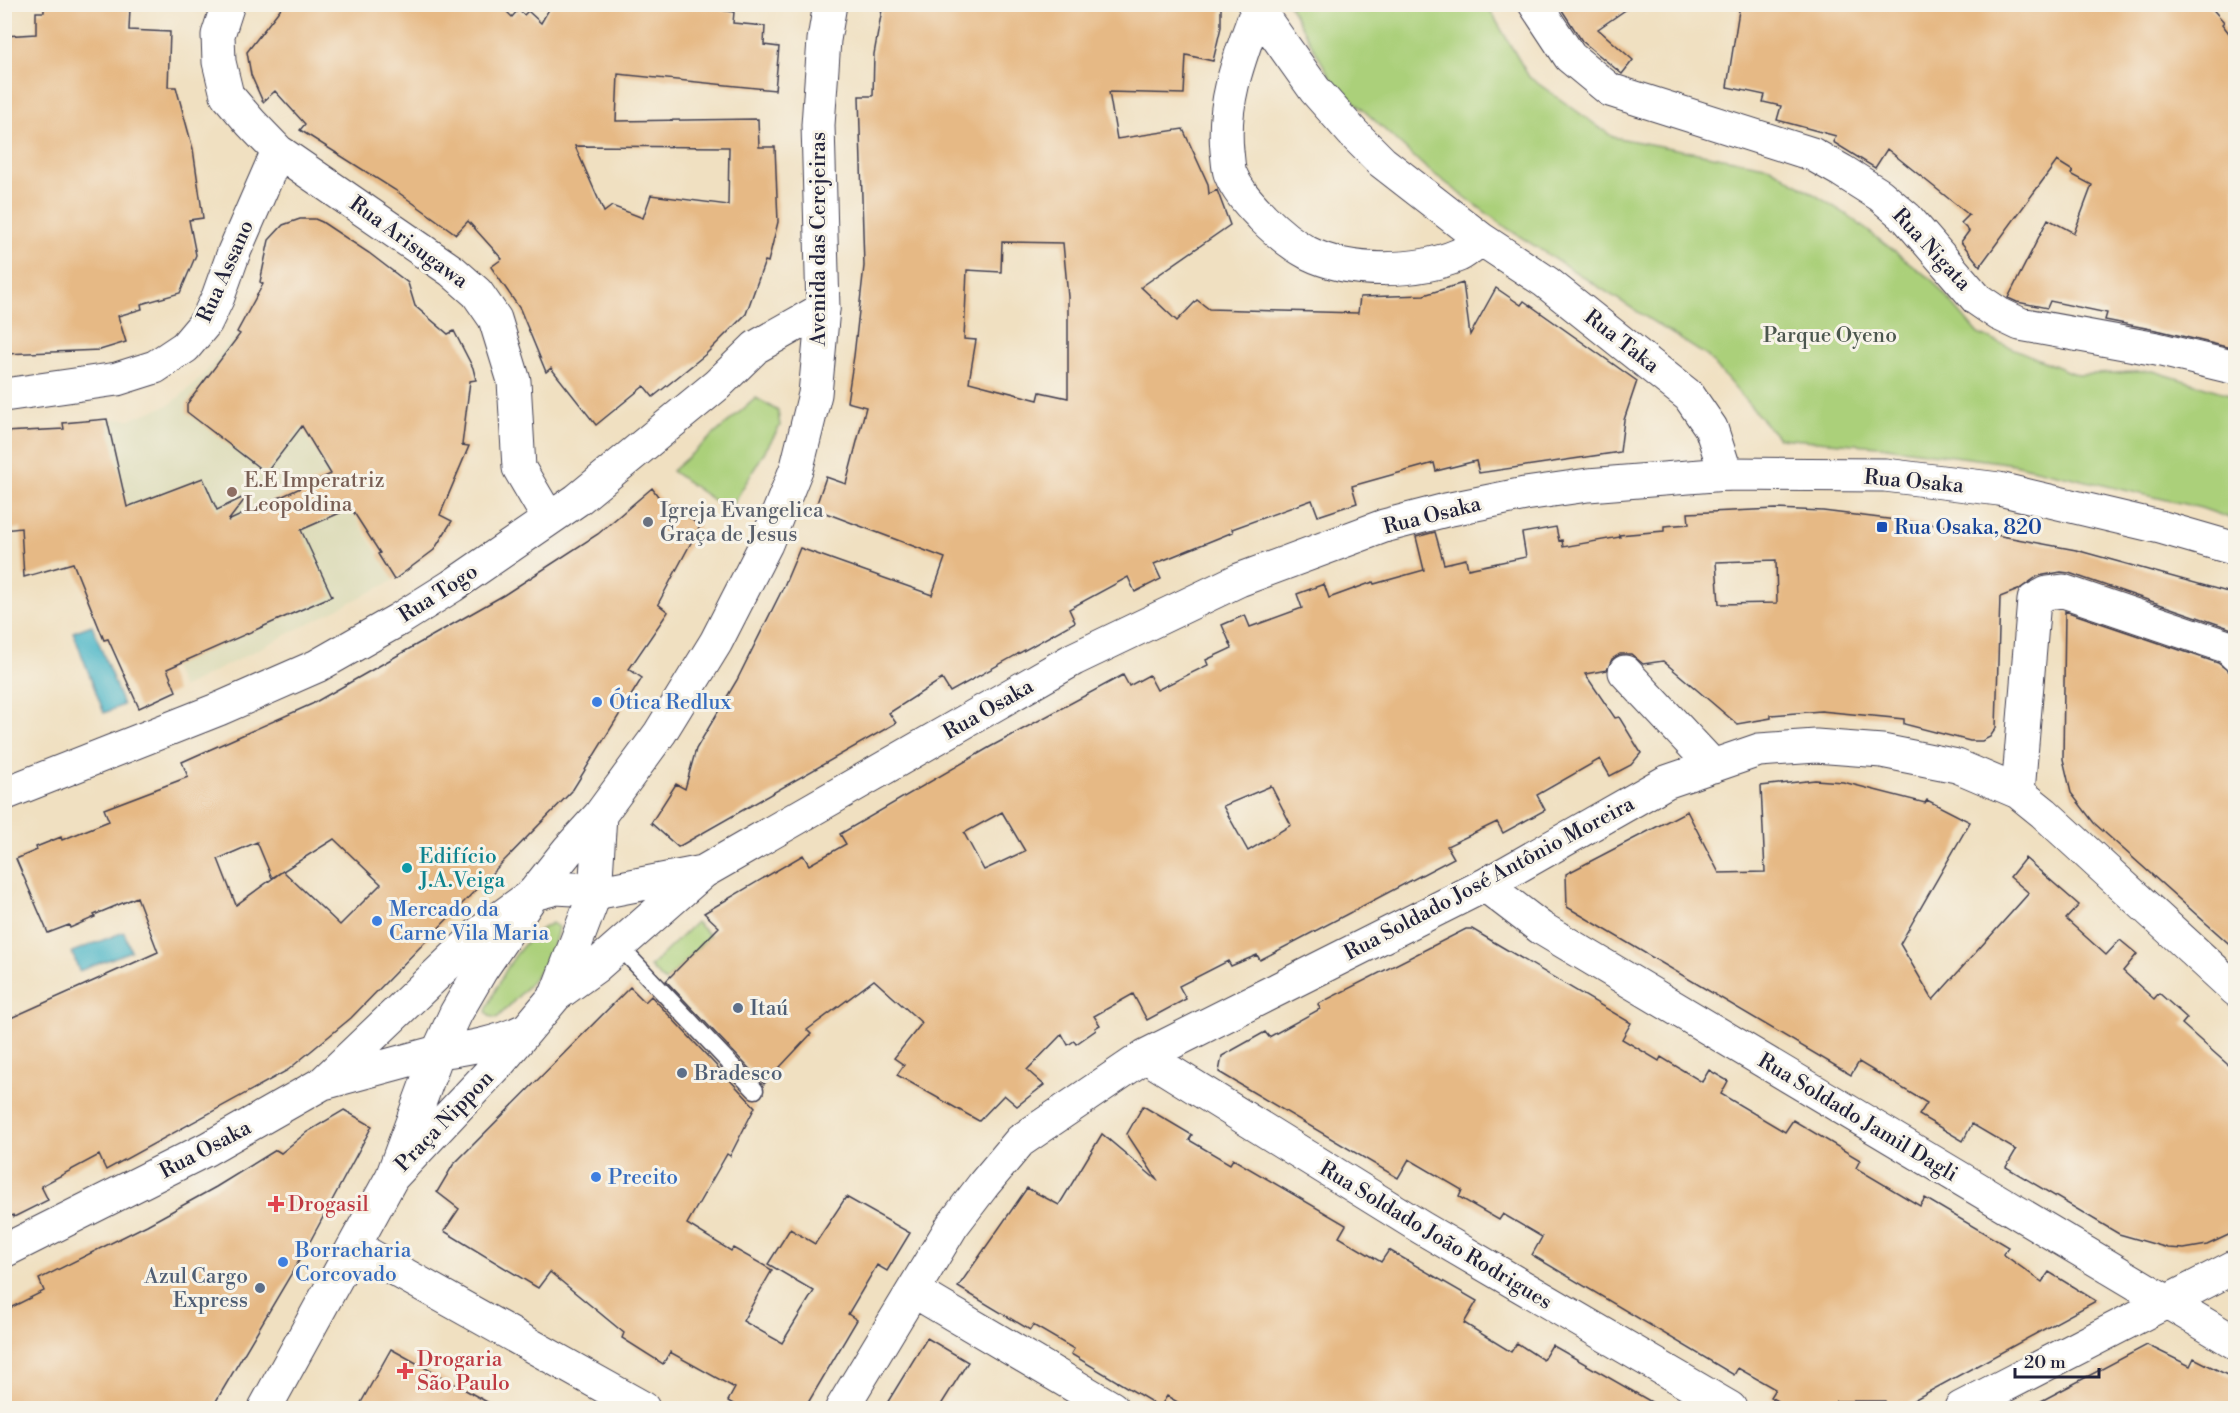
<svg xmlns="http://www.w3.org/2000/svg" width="2240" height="1413" font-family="'Libre Bodoni',serif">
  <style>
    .built { fill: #deddbb }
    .green { fill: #abd07a; stroke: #66795a; stroke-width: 1.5 }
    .water { fill: #4ab5c7; stroke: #366c81; stroke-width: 1.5 }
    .building { fill: #e6b985; fill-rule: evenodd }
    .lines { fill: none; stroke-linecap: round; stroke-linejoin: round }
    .service-casing { stroke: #413e4f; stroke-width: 19 }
    .minor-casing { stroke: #413e4f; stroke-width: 35 }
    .tertiary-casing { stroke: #413e4f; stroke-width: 35 }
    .secondary-casing { stroke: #413e4f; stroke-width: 35 }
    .service { stroke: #fff; stroke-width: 16 }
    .minor { stroke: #fff; stroke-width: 33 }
    .tertiary { stroke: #fff; stroke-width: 33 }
    .secondary { stroke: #fff; stroke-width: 33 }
    .education-dot { fill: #8d6e63; stroke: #f7f3e8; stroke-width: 2 }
    .worship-dot { fill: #6b7280; stroke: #f7f3e8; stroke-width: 2 }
    .transit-dot { fill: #1a4fb4; stroke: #f7f3e8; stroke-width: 2 }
    .shop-dot { fill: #3f7fe0; stroke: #f7f3e8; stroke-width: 2 }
    .culture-dot { fill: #0f9aa8; stroke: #f7f3e8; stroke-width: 2 }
    .service-dot { fill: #5c6f8a; stroke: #f7f3e8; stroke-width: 2 }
    .health-dot { fill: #e0444e; stroke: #f7f3e8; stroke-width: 2 }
    .labels { text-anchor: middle; stroke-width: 6; stroke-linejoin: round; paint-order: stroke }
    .street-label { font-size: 21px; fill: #22223b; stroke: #f7f3e8 }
    .park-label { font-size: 21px; fill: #4b564e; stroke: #f7f3e8 }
    .education-label { font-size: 21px; fill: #785e54; stroke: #f7f3e8; text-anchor: start }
    .worship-label { font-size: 21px; fill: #5b616d; stroke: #f7f3e8; text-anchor: start }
    .transit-label { font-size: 21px; fill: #164399; stroke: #f7f3e8; text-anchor: start }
    .shop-label { font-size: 21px; fill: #366cbe; stroke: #f7f3e8; text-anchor: start }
    .culture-label { font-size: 21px; fill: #0d838f; stroke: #f7f3e8; text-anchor: start }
    .service-label { font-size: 21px; fill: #4e5e75; stroke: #f7f3e8; text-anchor: start }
    .health-label { font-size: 21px; fill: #be3a42; stroke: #f7f3e8; text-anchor: start }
  </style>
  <rect width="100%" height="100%" fill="#f7f3e8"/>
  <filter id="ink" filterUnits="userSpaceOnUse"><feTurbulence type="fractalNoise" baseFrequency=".0167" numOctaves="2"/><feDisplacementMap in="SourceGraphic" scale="12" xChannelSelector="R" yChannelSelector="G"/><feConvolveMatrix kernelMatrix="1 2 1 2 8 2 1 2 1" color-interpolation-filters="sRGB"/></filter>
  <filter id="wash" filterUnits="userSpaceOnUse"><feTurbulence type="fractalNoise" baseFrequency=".008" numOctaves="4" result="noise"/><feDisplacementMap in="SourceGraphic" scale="24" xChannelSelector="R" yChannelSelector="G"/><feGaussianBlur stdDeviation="1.35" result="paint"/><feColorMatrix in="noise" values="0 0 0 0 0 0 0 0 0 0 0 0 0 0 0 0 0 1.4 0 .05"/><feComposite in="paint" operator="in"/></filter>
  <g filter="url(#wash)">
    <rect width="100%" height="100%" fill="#f0e0c1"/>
    <path class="built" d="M237,332L335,394L301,427L394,580L182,688L121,548L136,544L107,419H131L171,404L203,376Z"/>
    <path class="green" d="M1289,5H1487L1529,77L1613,137L1770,167L1846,214L1933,281L1978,334L2077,375L2153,371L2235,396V520L2201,508L2014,464L1879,446L1778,438L1707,356L1508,229L1426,168L1333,82Z
      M756,398L778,411L780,426L729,511L672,471Z
      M696,922L710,936L665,982L650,967Z
      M552,923L558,927C554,963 521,994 497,1018L489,1016L486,1011C501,977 518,940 552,923Z"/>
    <path class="water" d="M92,625L123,705L104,713L73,632Z
      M124,932L131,951L79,971L72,952Z"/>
    <g id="blocks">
      <path class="building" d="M44,4H114L130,8L129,30L170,32L168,87H176L193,149L203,218L189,220L196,255L180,293L141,304L142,309L118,316L126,342L100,350L4,354V36L36,34V12H44Z
        M284,4H499L512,17L518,10L524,15L528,11L541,23L552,4H722L720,10L734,12L733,23L765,26L764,45L779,47L775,90L618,74L616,121L758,119L759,147H775L778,222L768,262L765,261L746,314L706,354L653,397L644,386L596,425L551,368L546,372L520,309L491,267L502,259L468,221L456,234L395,190L300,130L305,124L275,91L263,102L251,75L247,52ZM575,146L729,147L728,205L651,195L643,218L612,206L604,212Z
        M883,4H1221V27L1213,61L1186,55L1184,94L1109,92L1117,139L1183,129L1208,184L1209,194L1217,190L1230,225L1141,287L1177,321L1197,300L1209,309L1358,313L1360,297L1424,295L1463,283L1470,335L1496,288L1521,305L1524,301L1637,381L1624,420L1620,452L1479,473L1476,461L1436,471L1434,463L1352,486L1357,503L1318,516L1312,500L1232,529L1233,532L1154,564L1161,579L1135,592L1128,577L1069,609L1075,622L950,692L942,679L889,713L896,723L678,847L651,823L676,784L685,789L696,749L737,680L784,586L800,548L932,595L945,558L815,509L826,477L846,484L866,407L847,402L854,356L864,266L859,96H873L874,54ZM1002,242L1063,243L1068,297V398L1040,392L1038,400L969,382L976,340L964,339L967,270L1001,272Z
        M1558,4H1634L1598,29L1633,60L1622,74L1582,41Z
        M1740,4H2208L2224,22L2222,24L2235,41V349L2161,331L2105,320L2107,313L2050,301L2047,308L2017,302L2008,298L2048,219L2074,233L2092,185L2071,174L2073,171L2057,161L1980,266L1961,242L1969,231L1961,223L1969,215L1887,149L1875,168L1833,142L1836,136L1777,120L1781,106L1763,102L1765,95L1727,87Z
        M300,219H315L322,222L369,253L408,283L415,306L448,334L454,331L473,368L476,380L470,381L462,445L469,446L440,515L452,521L434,550L394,580L378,554L380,553L351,508L301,530L332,596L167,669L176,691L139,708L108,639L104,640L73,563L24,577L21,528L4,530V432L64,429L63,423L107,419L127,507L203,478L217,510L248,495L228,521L331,474L302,426L266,473L187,412V404L240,334L237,332L263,284L260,282L269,240L283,225Z
        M652,488L665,506L669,503L700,526L658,604L668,612L629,669L642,678L572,791L351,1018L288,1070L106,1170L99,1155L41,1186L48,1200L14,1217L13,1215L4,1219V1021L158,952L137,897L94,915L95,917L70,928L69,925L48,933L16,859L37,850L36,847L61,837L62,840L109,821L104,809L188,777L182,762L312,704L504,595L598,534ZM334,839L381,884L340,925L283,871L236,905L218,859L257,842L272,878Z
        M1776,509L1823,511L1953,527L2076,550L2235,594V630L2069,573L2061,572L2038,576L2018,590L2000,597L1996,728L1990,737L1982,741H1970L1904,724V719L1821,711L1771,715V718L1737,724L1663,661L1643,664L1631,654H1620L1612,659L1607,670L1585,674L1615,718L1619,717L1641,753L1631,765L1610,776L1600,759L1537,795L1545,810L1503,833L1497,822L1447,846L1454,858L1260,960L1257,955L1231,966L1228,961L1179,986L1186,999L1147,1020L1133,994L1094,1016L1100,1025L1095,1028L1096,1030L1076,1044L1074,1041L1068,1045L1062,1034L1027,1070L1044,1085L1017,1106L1004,1095L979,1121L897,1075L904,1065L894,1058L922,1023L874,980L807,1030L811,1034L764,1084L666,981L719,927L704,913L803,855L809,865L846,844L840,834L990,747L1123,675L1129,686L1149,675L1157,690L1208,665L1206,660L1232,648L1222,625L1245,615L1250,627L1302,608L1297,594L1324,584L1329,598L1373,582L1374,584L1424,570L1416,537L1435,532L1444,564L1466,559L1468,569L1526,557L1522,533L1556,527L1559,541L1562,540L1563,547L1620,537L1619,535L1664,531V526L1689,524L1688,513ZM1776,560L1777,603L1719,604L1716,562ZM1271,786L1291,825L1248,851L1223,806ZM1002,812L1025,851L984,870L964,833Z
        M2065,611L2218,663L2231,673H2235V949L2094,823L2071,793L2063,759Z
        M1815,780L1843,782L1925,803L1927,800L1970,822L1900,944L1933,1000L2029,893L2010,877L2025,858L2079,905L2066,919L2106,955L2120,940L2137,954L2123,971L2154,999L2159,993L2187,1018L2182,1024L2235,1071V1232L2207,1245L2184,1249L2168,1248L2119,1234L2006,1167L2016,1150L1972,1124L1963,1141L1919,1115L1927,1103L1859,1062L1851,1075L1567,907L1566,874L1687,811L1719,873L1765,872L1761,786Z
        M1466,929H1472L1492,941L1631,1023L1622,1039L1659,1061L1661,1057L1702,1082L1709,1070L1728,1081L1721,1094L1785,1132L1793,1120L1860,1160L1856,1168L1920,1206L1925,1198L2008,1247L2003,1254L2042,1282L2049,1272L2096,1301L1899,1408H1889L1885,1401H1836V1408H1790L1770,1397L1775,1389L1738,1368L1734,1375L1532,1255L1542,1237L1503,1214L1499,1220L1459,1197L1462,1190L1409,1159L1398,1178L1219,1072L1222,1056L1265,1032L1269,1037L1320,1009L1318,1004Z
        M630,987L645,1002L651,996L755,1107L730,1156L727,1154L687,1224L731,1251L733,1248L772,1270L743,1321L782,1343L814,1291L768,1264L790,1229L815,1244L846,1197L910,1233L887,1271L877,1265L848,1314L857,1320L805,1408H740L728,1401L735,1388L670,1352L663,1364L622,1338L624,1333L550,1272L538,1288L444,1231L459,1209L437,1192L453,1165Z
        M1143,1106L1192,1135L1189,1140L1230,1164L1233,1159L1346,1225L1339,1237L1381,1262L1389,1250L1477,1301L1464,1323L1511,1352L1517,1343L1543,1360L1552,1345L1662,1408H1188L1167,1396L1160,1407L1071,1354L1074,1349L1033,1325L1030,1330L958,1287L1027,1188L1059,1205L1102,1134L1158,1181L1127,1134Z
        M344,1110L372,1126L306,1249L212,1408H4V1311L44,1291L39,1279L147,1225L216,1187L276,1150L281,1153L307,1132Z
        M927,1338L968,1362L939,1408H884Z
        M2147,1345L2190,1366L2194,1358L2235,1379V1408H2028Z
        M391,1349L498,1408H358Z"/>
    </g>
  </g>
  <g filter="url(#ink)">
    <use href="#blocks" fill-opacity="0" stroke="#413e4f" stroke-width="1.5"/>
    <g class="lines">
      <defs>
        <path id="service" d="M619,946L755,1090"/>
        <path id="minor" d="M228,4L218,35L219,62L227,95L251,123L278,151L452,271L477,293L495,319L514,381L519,468L549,519
          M1254,4L1315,90L1353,133L1382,162L1481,239L1546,282L1689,396L1711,428L1726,474
          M1535,4L1570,57L1610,90L1812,154L1842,171L1880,195L1907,218L1977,299L1999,314L2020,324L2157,349L2236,368
          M1257,10C1240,57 1222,100 1227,151C1228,158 1228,167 1230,173C1237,191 1249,203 1262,217C1276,231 1291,244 1308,253C1350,274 1417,273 1459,255C1467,251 1474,244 1481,239
          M4,395L117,379L155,367L185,347L206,322L218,297L234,252L278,151
          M1625,672L1713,766
          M2018,792L2034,600L2047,593L2063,591L2228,647L2236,655
          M4,794L219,709L317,666L398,620L452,586L577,500L717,385L756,347L823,309
          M1485,885L1541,928L2236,1343
          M1145,1056L1422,1228L1730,1408
          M914,1291L1112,1408
          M842,1408L952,1226L984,1184L1020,1141L1145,1056L1485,885L1666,782L1759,750L1816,746L1882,751L1957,766L2018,792L2044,813L2236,990
          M1961,1408L2236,1266"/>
        <path id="tertiary" d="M327,1082L438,1052
          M355,1247L643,1408
          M4,1251L207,1149L323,1083L481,932L530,896"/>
        <path id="secondary" d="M533,894L556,888L574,889L595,893L703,872
          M556,995L595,893L600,815
          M438,1052C469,1048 496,1044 525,1030
          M392,1177L499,1063L556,995L595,967L703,872L1074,659L1239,580L1384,526L1446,510L1525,494L1588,485L1726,474L1885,475L1999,489L2160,527L2236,549
          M265,1408L392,1177L438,1052L456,1013L481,970L533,894L569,849L600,815L660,733L716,642L766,544L797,467L815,394L823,309L818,125L824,40L830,4"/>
      </defs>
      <use href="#service" class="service-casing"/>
      <use href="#minor" class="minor-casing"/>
      <use href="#tertiary" class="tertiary-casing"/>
      <use href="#secondary" class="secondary-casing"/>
      <use href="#service" class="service"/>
      <use href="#minor" class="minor"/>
      <use href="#tertiary" class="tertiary"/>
      <use href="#secondary" class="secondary"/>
    </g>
  </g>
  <circle class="education-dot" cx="232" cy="492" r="6"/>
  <circle class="worship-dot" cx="648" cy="522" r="6"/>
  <rect class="transit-dot" x="1876" y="521" width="12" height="12" rx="3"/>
  <g class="shop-dot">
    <circle cx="597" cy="702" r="6"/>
    <circle cx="377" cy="921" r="6"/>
    <circle cx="596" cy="1177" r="6"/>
    <circle cx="283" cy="1262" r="6"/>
  </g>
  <circle class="culture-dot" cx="407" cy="868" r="6"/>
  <g class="service-dot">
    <circle cx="738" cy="1008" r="6"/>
    <circle cx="682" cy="1073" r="6"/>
    <circle cx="260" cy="1288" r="6"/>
  </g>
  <g class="health-dot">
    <path d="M273 1195h6v6h6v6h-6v6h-6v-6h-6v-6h6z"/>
    <path d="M402 1362h6v6h6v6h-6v6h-6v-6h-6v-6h6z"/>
  </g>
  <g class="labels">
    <g class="street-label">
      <text transform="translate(818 239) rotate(-90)" y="7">Avenida das Cerejeiras</text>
      <text transform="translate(409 242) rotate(36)" y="7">Rua Arisugawa</text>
      <text transform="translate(1932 249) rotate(47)" y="7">Rua Nigata</text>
      <text transform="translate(225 271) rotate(-66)" y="7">Rua Assano</text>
      <text transform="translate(1622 341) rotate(38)" y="7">Rua Taka</text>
      <text transform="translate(1914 481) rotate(5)" y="7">Rua Osaka</text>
      <text transform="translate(1432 515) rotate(-14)" y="7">Rua Osaka</text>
      <text transform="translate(438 593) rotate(-33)" y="7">Rua Togo</text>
      <text transform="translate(988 709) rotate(-30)" y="7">Rua Osaka</text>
      <text transform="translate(1489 878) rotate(-28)" y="7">Rua Soldado José Antônio Moreira</text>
      <text transform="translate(1858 1117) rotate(31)" y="7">Rua Soldado Jamil Dagli</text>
      <text transform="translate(444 1121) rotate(-46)" y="7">Praça Nippon</text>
      <text transform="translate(205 1149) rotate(-28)" y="7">Rua Osaka</text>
      <text transform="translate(1436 1235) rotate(31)" y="7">Rua Soldado João Rodrigues</text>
    </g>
    <g class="park-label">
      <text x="1830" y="342">Parque Oyeno</text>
    </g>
    <g class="education-label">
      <text x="244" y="487">E.E Imperatriz<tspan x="244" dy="24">Leopoldina</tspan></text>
    </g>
    <g class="worship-label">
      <text x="660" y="517">Igreja Evangelica<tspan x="660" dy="24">Graça de Jesus</tspan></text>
    </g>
    <g class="transit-label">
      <text x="1894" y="534">Rua Osaka, 820</text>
    </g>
    <g class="shop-label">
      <text x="609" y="709">Ótica Redlux</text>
      <text x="389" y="916">Mercado da<tspan x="389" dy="24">Carne Vila Maria</tspan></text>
      <text x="608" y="1184">Precito</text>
      <text x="295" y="1257">Borracharia<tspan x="295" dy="24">Corcovado</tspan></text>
    </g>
    <g class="culture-label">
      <text x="419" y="863">Edifício<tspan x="419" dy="24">J.A.Veiga</tspan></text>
    </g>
    <g class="service-label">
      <text x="750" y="1015">Itaú</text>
      <text x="694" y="1080">Bradesco</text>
      <text x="248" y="1283" text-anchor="end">Azul Cargo<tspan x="248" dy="24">Express</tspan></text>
    </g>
    <g class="health-label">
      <text x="288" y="1211">Drogasil</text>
      <text x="417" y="1366">Drogaria<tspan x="417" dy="24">São Paulo</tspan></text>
    </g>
  </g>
  <rect width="2240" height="1413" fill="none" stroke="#f7f3e8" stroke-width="24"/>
  <path d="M2015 1368v9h84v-9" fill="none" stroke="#22223b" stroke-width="3"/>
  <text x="2024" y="1368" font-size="18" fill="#22223b" stroke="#f7f3e8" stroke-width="4.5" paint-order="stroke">20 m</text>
</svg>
